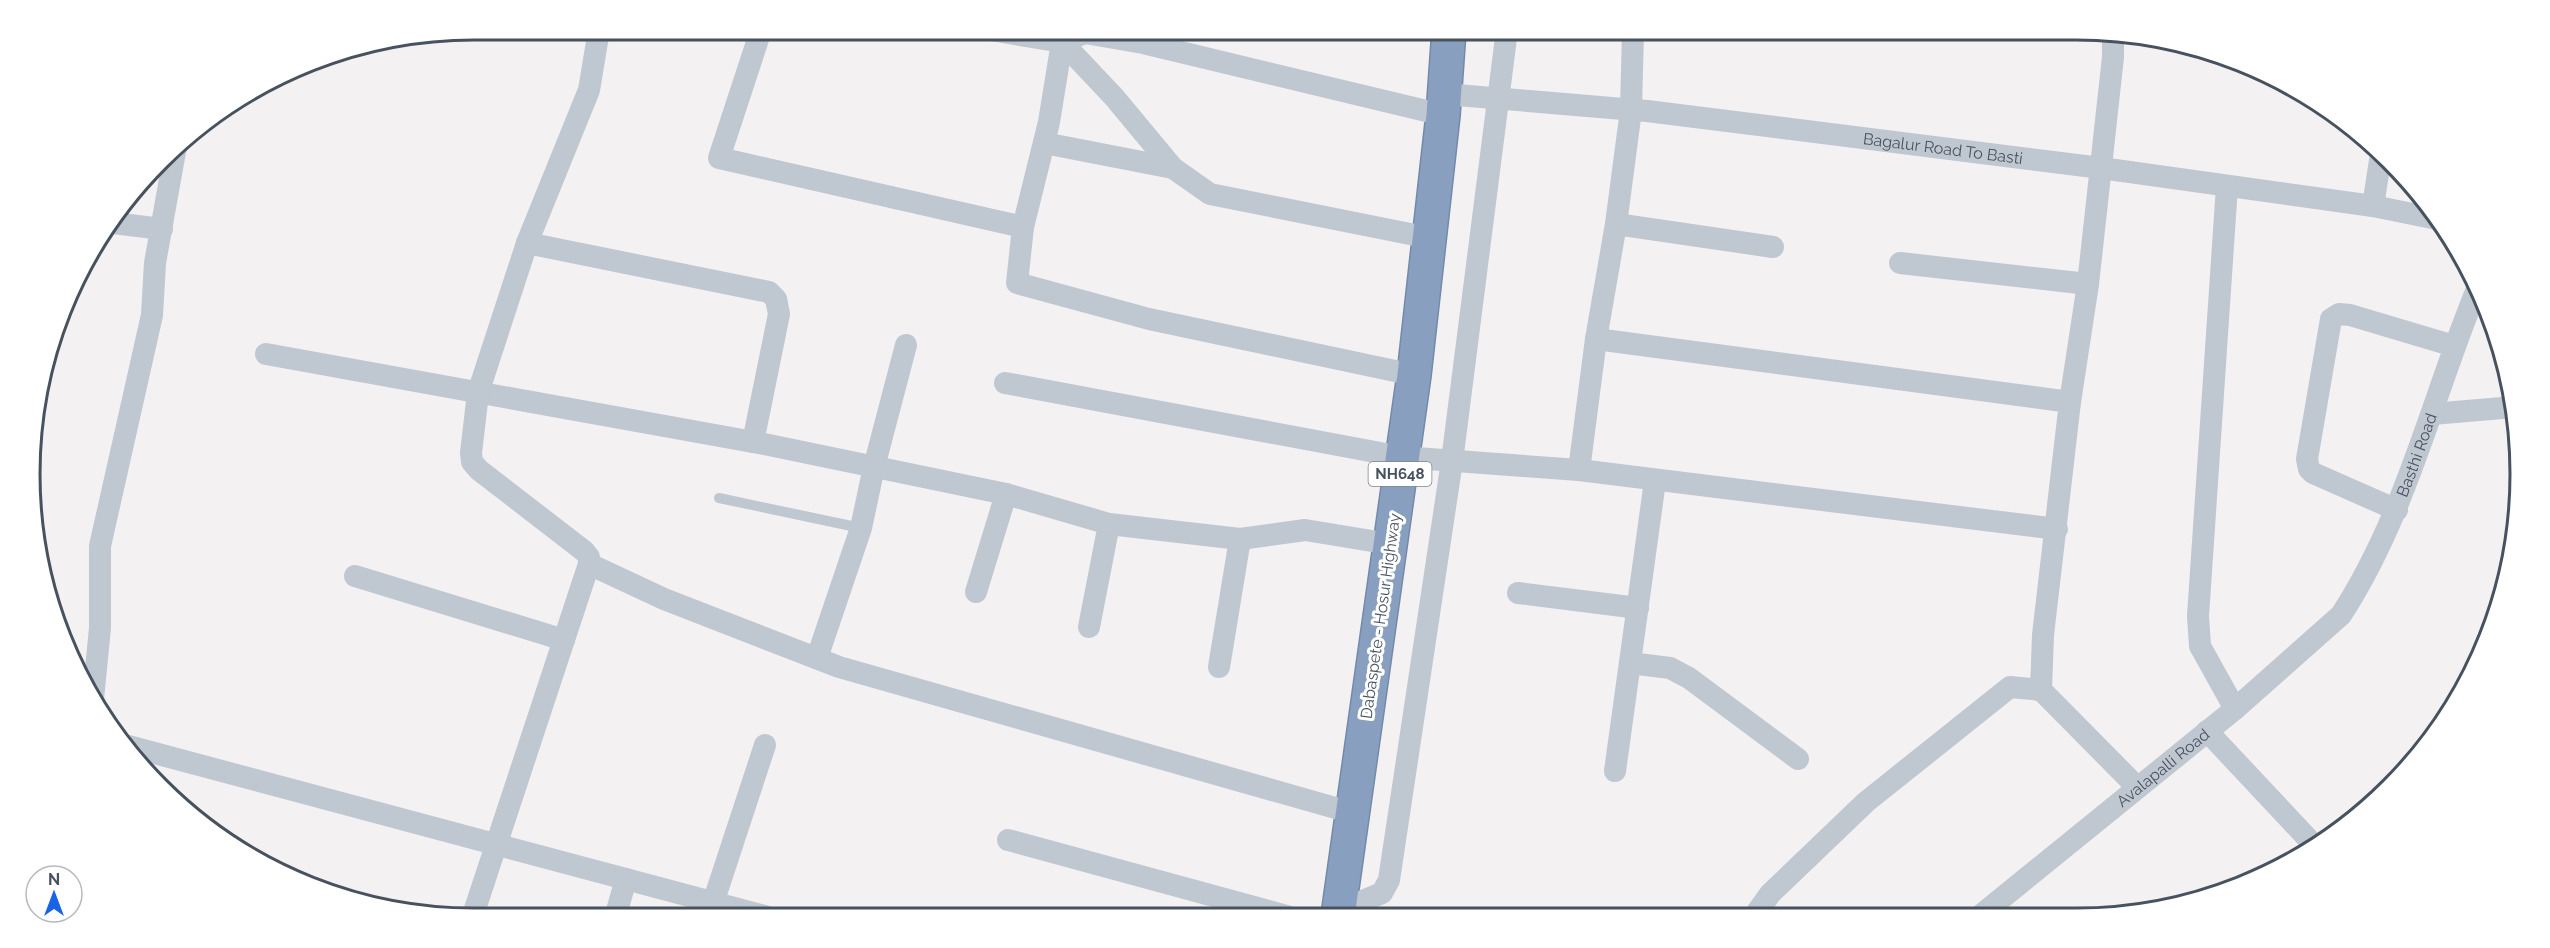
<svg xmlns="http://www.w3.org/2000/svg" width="2550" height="948" font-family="Raleway,sans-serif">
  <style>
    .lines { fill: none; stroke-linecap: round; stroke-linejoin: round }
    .highway-casing { stroke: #748aab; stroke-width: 36 }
    .lane { stroke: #bfc7d0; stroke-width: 10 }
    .street { stroke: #bfc7d0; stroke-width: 22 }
    .highway { stroke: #899fbf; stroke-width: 33 }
    .labels { text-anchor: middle; stroke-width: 6; stroke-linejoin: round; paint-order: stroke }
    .shield { fill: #fff; stroke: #7f868f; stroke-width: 1.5 }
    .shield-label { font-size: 15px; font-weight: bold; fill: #48525f }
    .street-label { font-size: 16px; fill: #48525f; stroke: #fff }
    .rim { fill: none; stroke: #48525f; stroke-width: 3 }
  </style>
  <rect width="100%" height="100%" fill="#f3f1f1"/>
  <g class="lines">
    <defs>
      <path id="highway" d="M1338,916L1414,375L1443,115L1449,30"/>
    </defs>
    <use href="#highway" class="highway-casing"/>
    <path class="lane" d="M719,498L861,528"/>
    <g class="street">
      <path d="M761,30L719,158L1023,227L1017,283L1149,319L1414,375"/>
      <path d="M991,30L1062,42L1114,97L1173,168L1210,194L1430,238"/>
      <path d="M2113,35V57L2088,284L2070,402L2043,635L2041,690L2137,787"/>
      <path id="s1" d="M1445,94L1647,111L2101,168L2373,206L2437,219"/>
      <path d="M1044,143L1173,168"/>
      <path d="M2227,186L2198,616L2200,646L2235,709"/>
      <path d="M2373,206L2381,154"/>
      <path d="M113,223L162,229"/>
      <path d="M1616,224L1773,247"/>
      <path d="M1023,227L1049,122L1062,42L1085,33L1143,43L1443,115"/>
      <path d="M527,243L769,292L776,299L779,314L753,442"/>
      <path d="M1900,263L2088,284"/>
      <path d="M1596,339L2070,402"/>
      <path d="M266,354L764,444L1006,494L1109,524L1089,627"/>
      <path d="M1005,383L1402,457L1579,470L2057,529"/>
      <path d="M2432,414L2514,407"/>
      <path d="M1579,470L1596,339L1616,224L1631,110L1633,30"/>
      <path d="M2397,510L2313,473L2309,469L2307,459L2331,319L2339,314L2350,315L2454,346"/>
      <path d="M1109,524L1240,539L1305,530L1390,544"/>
      <path d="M589,564L664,599L839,667L1353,813"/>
      <path d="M355,576L564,640"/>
      <path d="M976,592L1006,494"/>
      <path d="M1518,593L1638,608"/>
      <path d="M817,658L861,528L874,467L906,345"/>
      <path d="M1630,663L1670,668L1689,678L1798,759"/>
      <path d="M1219,667L1240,539"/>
      <path d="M93,699L100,628V546L152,315L155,263L176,146"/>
      <path d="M2207,731L2312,843"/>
      <path d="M128,746L768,917"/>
      <path d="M1615,771L1655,481"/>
      <path d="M1008,840L1287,916"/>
      <path d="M713,903L765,745"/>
      <path d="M1339,911L1382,893L1389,880L1452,461L1507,30"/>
      <path d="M1755,915L1770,894L1866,802L2010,687L2041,690"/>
      <path id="s2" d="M1981,915L2235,709L2341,615C2406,515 2432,398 2477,289"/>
      <path d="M472,918L589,564V557L584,551L479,470L472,462L471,453L478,393L527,243L589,90L599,30"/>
      <path d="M615,918L626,879"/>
    </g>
    <use href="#highway" class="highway"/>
  </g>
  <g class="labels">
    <rect class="shield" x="1368.5" y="462" width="63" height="24" rx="4.5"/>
    <g class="shield-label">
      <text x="1400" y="479">NH648</text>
    </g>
    <g class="street-label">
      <text dy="6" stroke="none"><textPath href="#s1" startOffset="501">Bagalur Road To Basti</textPath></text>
      <text dy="6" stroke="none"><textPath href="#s2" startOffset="646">Basthi Road</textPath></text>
      <text transform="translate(1380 616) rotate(-82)" y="6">Dabaspete - Hosur Highway</text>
      <text dy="6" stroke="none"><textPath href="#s2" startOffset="234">Avalapalli Road</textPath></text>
    </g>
  </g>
  <path d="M0 0H2550V948H0ZM474 40H2076A434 434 0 0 1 2510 474V474A434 434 0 0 1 2076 908H474A434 434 0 0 1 40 474V474A434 434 0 0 1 474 40Z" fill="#fff" fill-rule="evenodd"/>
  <path class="rim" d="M474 40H2076A434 434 0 0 1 2510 474V474A434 434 0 0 1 2076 908H474A434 434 0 0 1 40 474V474A434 434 0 0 1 474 40Z"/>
  <g transform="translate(54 894)"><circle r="28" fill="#ffffff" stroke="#b6babf" stroke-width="1.5"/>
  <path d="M0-4.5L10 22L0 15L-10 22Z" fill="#1863e6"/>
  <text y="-9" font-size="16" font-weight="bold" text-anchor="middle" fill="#48525f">N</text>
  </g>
</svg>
